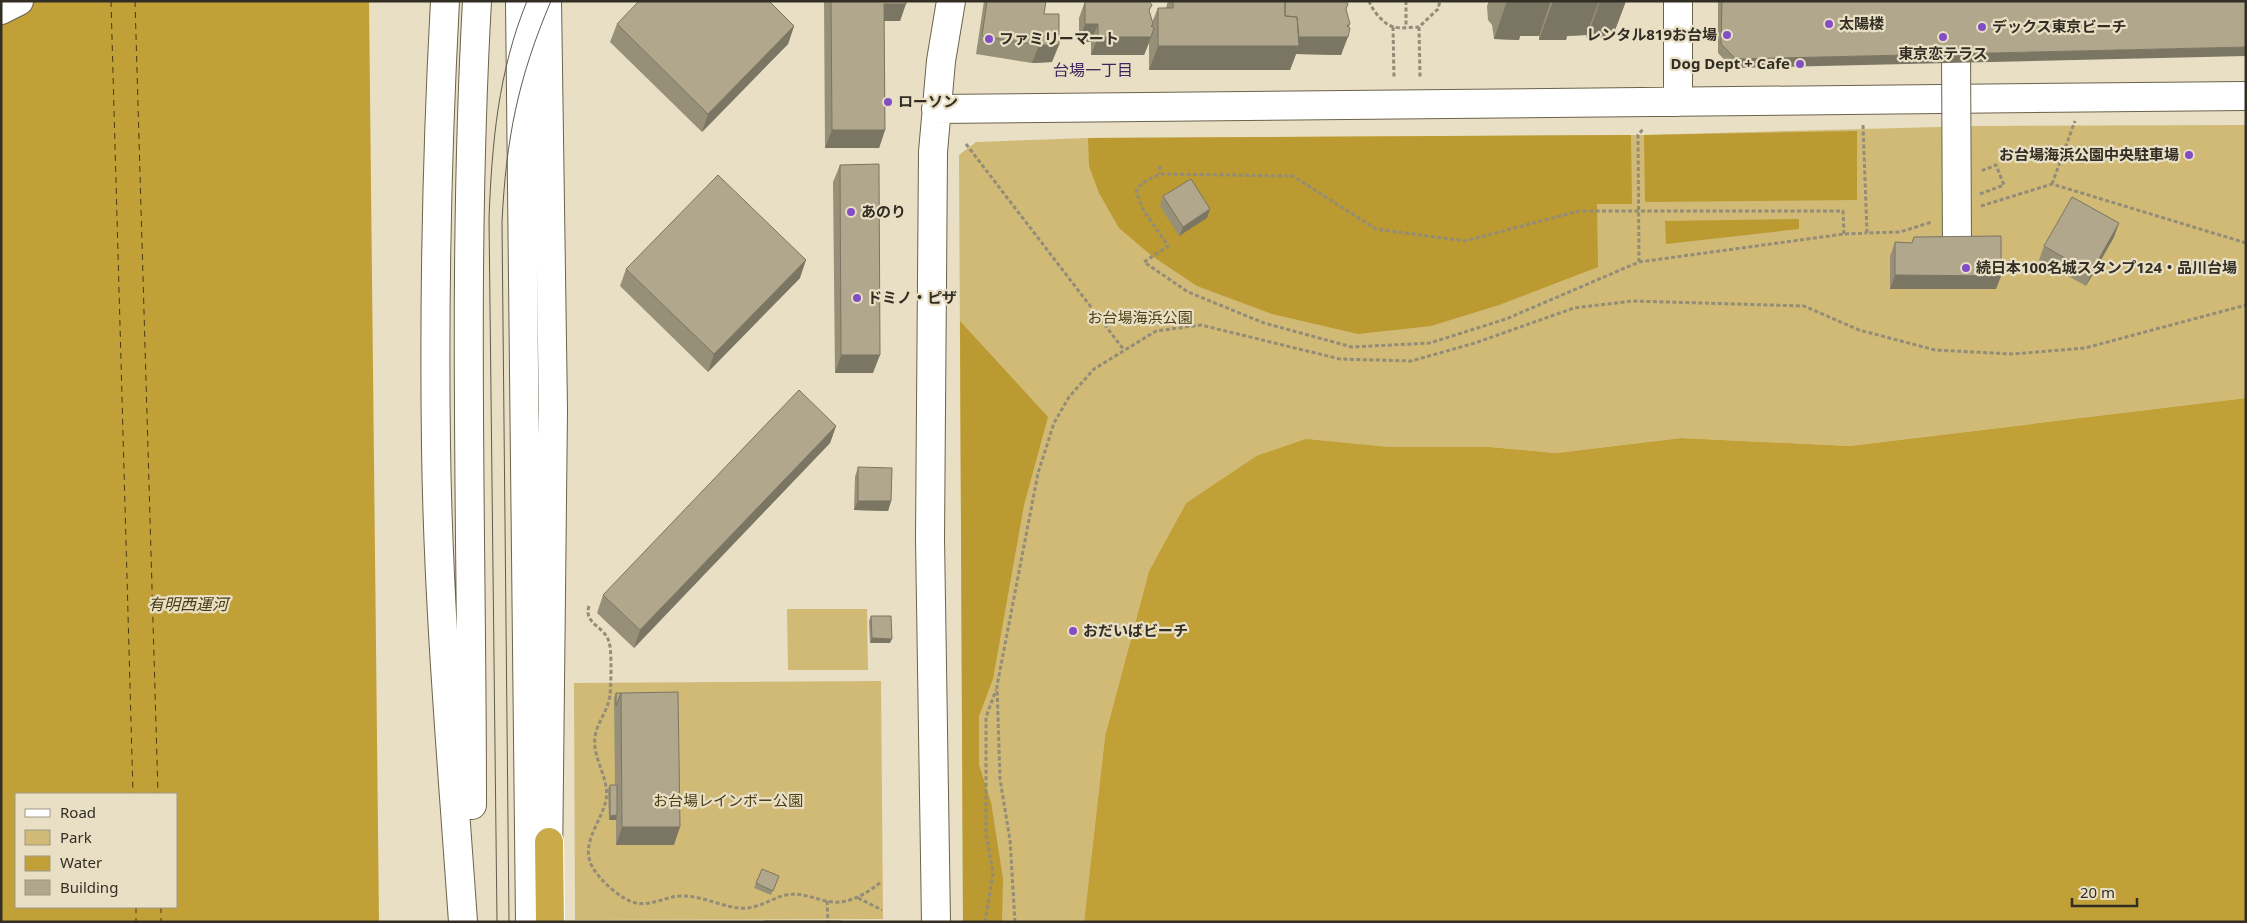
<svg xmlns="http://www.w3.org/2000/svg" width="2247" height="923" font-family="'Noto Sans','Noto Sans JP',sans-serif">
  <style>
    .green { fill: #d1ba76 }
    .forest { fill: #ba9a31 }
    .water { fill: #c1a038; fill-rule: evenodd }
    .lines { fill: none; stroke-linecap: round; stroke-linejoin: round }
    .ferry { stroke: #483b10; stroke-width: 1; stroke-dasharray: 6 5; stroke-linecap: butt }
    .minor-casing { stroke: #6b634b; stroke-width: 30 }
    .highway-casing { stroke: #fff; stroke-width: 30 }
    .path { stroke: #928c79; stroke-width: 3; stroke-dasharray: 4 2.5; stroke-linecap: butt }
    .minor { stroke: #fff; stroke-width: 28 }
    .highway { stroke: #cbab49; stroke-width: 28 }
    .tram { stroke: #615c4d; stroke-width: 1 }
    .minor-bridge-casing { stroke: #6b634b; stroke-width: 30; stroke-linecap: butt }
    .minor-bridge { stroke: #fff; stroke-width: 28 }
    .wall { fill: #979079 }
    .shaded-wall { fill: #7b7563 }
    .building { fill: #b0a78d; stroke: #7b7563 }
    .poi-dot { fill: #834dc5; stroke: #e8dfc4; stroke-width: 2 }
    .labels { text-anchor: middle; stroke-width: 4.5; stroke-linejoin: round; paint-order: stroke }
    .poi-label { font-size: 15px; font-weight: bold; fill: #322e24; stroke: #e8dfc4; text-anchor: start }
    .park-label { font-size: 15px; fill: #4c3e13; stroke: #e8dfc4 }
    .neighbourhood-label { font-size: 16px; fill: #3e255f; stroke: #e8dfc4 }
    .water-label { font-size: 16px; font-style: italic; fill: #483b10; stroke: #e8dfc4 }
  </style>
  <rect width="100%" height="100%" fill="#e8dfc4"/>
  <path class="green" d="M2246,125V398L1849,446L1681,438L1556,453L1490,447H1388L1256,456L1186,503L1149,571L1105,736L1084,922H963L959,155L976,142L1088,138L1644,135L1976,126Z
    M787,609H867L868,670H788Z
    M881,681L883,919L575,920L574,683Z"/>
  <path class="forest" d="M1857,131V200L1645,202L1644,135Z
    M1631,135L1632,204H1597L1598,267L1499,305L1431,326L1358,334L1272,314L1197,286L1152,256L1119,228L1099,193L1089,166L1088,138Z
    M1799,219V229L1666,244L1665,221Z
    M960,321L1048,417L1024,505L993,679L979,716V765L991,802L1003,879L1002,922H963Z"/>
  <path class="water" d="M1,1H369L379,922H1ZM16,794H176V907H16Z
    M2246,398V922H1084L1105,736L1149,571L1186,503L1256,456L1306,439L1388,447H1490L1556,453L1681,438L1849,446Z"/>
  <g class="lines">
    <path class="ferry" d="M111,1L133,794
      M135,1L158,794
      M136,907V922
      M161,907V922"/>
    <defs>
      <path id="minor" d="M445,1C437,149 434,297 436,446C438,604 452,763 463,922
        M520,1L530,922
        M547,1L553,410L548,865
        M1,10L19,1
        M1678,102V1
        M936,109L2246,96
        M472,805C472,537 462,269 477,1
        M936,922L930,538L933,152L941,61L951,1"/>
      <path id="highway" d="M549,842L550,922"/>
    </defs>
    <use href="#minor" class="minor-casing"/>
    <use href="#highway" class="highway-casing"/>
    <path class="path" d="M1369,1C1372,10 1384,25 1394,27C1401,29 1412,27 1419,27L1438,9L1440,1
      M1406,1V27
      M1393,27L1394,78
      M1419,27L1420,77
      M1863,125L1867,233L1900,232L1932,222
      M966,144L1124,350
      M1160,166V174
      M2052,184L2075,121
      M1980,194L2004,185L1996,165L1981,171
      M1981,206L2052,184L2246,243
      M1844,234L1843,211H1579L1465,241L1376,229L1293,176L1160,174L1142,183L1136,192L1144,211L1168,246L1144,262L1188,292L1264,323L1352,347L1430,343L1506,319L1639,262L1844,234L1867,233
      M1639,262L1638,135L1643,129
      M589,606C583,624 605,626 609,642C612,650 611,685 610,695C608,711 597,722 595,737C592,759 610,778 606,800C601,824 577,846 595,871C603,883 622,900 636,903C652,906 664,897 680,896C701,895 719,906 739,908C757,910 769,899 786,895C801,892 812,898 826,901C847,906 866,894 881,882
      M858,898L882,910
      M827,901L828,922
      M985,922L993,873L986,834V717L996,690
      M1015,922L1010,840L1000,779L997,686L1038,473L1054,423L1069,397L1094,369L1156,331L1201,325L1340,359L1411,361L1475,343L1574,308L1632,301L1804,306L1859,330L1935,350L2013,354L2085,348L2246,305"/>
    <use href="#minor" class="minor"/>
    <use href="#highway" class="highway"/>
    <path class="tram" d="M497,922L489,218C492,143 498,72 527,1
      M509,922L502,222C506,139 518,78 551,1"/>
    <defs>
      <path id="minor-bridge" d="M1956,45L1957,250"/>
    </defs>
    <use href="#minor-bridge" class="minor-bridge-casing"/>
    <use href="#minor-bridge" class="minor-bridge"/>
  </g>
  <path class="wall" d="M824,1H906L900,21H884L885,130L879,148H825Z
    M984,1H1046L1044,14L1052,62L1032,63L976,54Z
    M1085,1L1152,5L1149,11L1152,22L1158,8H1166L1168,1H1346V9L1349,27L1341,55L1296,54L1290,70H1149V43L1144,55H1091V42H1079V18Z
    M1489,1H1626L1612,38H1587L1586,35L1567,36L1566,40H1539V36H1520L1519,40L1494,39L1492,25L1488,20L1487,6Z
    M1718,1H2246L1732,68L1718,53Z
    M617,24L794,26L788,44L702,132L610,42Z
    M840,165L873,373H835L833,182Z
    M1163,196L1207,218L1179,236L1160,206Z
    M2114,237L2086,286L2039,260L2044,246Z
    M1895,242L1912,243L2001,276L1996,289H1890V256Z
    M626,269L800,278L708,372L620,286Z
    M836,426L830,443L634,648L597,613L603,595Z
    M858,467L891,501L888,511L854,510L855,477Z
    M871,616L890,643H870L869,621Z
    M616,693H621L674,845H616V820H609L608,789L610,785H615L614,698Z
    M762,869L779,876L771,895L754,888Z"/>
  <path class="shaded-wall" d="M1507,1H1551L1539,36H1520L1519,40L1494,39Z
    M1553,1H1599L1586,35L1567,36L1566,40H1539Z
    M1600,1H1626L1612,38H1587Z
    M884,4H906L900,21H878Z
    M1085,24H1098L1091,42H1079Z
    M1153,24L1148,37H1151L1144,55H1091L1098,37L1151,26Z
    M1350,24L1345,37H1348L1341,55L1296,54L1290,70H1149L1158,46L1294,36L1347,26Z
    M794,26L788,44L702,132L708,114Z
    M1039,45H1059L1052,62L1032,63Z
    M2246,47V56L1732,68L1736,59Z
    M832,130H885L879,148H825Z
    M1210,209L1207,218L1179,236L1183,227Z
    M2119,223L2114,237L2086,286L2091,273Z
    M806,260L800,278L708,372L714,354Z
    M1895,275L2001,276L1996,289H1890Z
    M841,355H880L873,373H835Z
    M836,426L830,443L634,648L640,630Z
    M858,501H891L888,511L854,510Z
    M872,638L892,639L890,643H870Z
    M617,815L616,820H609L610,816Z
    M622,827H680L674,845H616Z"/>
  <path class="building" d="M639,1H769L794,26L708,114L617,24Z
    M831,1H906V4H884L885,130H832Z
    M987,1H1046L1044,14H1059V45H1039L982,36Z
    M1085,1H1149L1152,5L1149,10L1153,24L1151,26L1154,28L1151,37H1098V24H1085Z
    M1173,1H1285V16L1297,17L1299,46H1158V8H1173Z
    M1285,1H1346L1348,4L1346,9L1350,24L1347,26L1350,28L1348,37H1299L1297,17L1285,16Z
    M1722,1H2246V47L1736,59L1721,44Z
    M879,164L880,355H841L840,165Z
    M718,175L806,260L714,354L626,269Z
    M1191,179L1210,209L1183,227L1163,196Z
    M2072,197L2119,223L2091,273L2044,246Z
    M2001,236V276L1895,275V242L1912,243L1914,237Z
    M799,390L836,426L640,630L603,595Z
    M858,467L892,468L891,501H858Z
    M871,616H891L892,639L872,638Z
    M678,692L680,827H622L621,693Z
    M616,693H621L616,706Z
    M610,785H617V815L610,816Z
    M762,869L779,876L773,891L756,883Z
    M764,921H841V922H764Z"/>
  <g class="poi-dot">
    <circle cx="1829" cy="24" r="5"/>
    <circle cx="1982" cy="27" r="5"/>
    <circle cx="1727" cy="35" r="5"/>
    <circle cx="1943" cy="37" r="5"/>
    <circle cx="989" cy="39" r="5"/>
    <circle cx="1800" cy="64" r="5"/>
    <circle cx="888" cy="102" r="5"/>
    <circle cx="2189" cy="155" r="5"/>
    <circle cx="851" cy="212" r="5"/>
    <circle cx="1966" cy="268" r="5"/>
    <circle cx="857" cy="298" r="5"/>
    <circle cx="1073" cy="631" r="5"/>
  </g>
  <g class="labels">
    <g class="poi-label">
      <text x="1839" y="29">太陽楼</text>
      <text x="1992" y="32">デックス東京ビーチ</text>
      <text x="1717" y="40" text-anchor="end">レンタル819お台場</text>
      <text x="999" y="44">ファミリーマート</text>
      <text x="1943" y="59" text-anchor="middle">東京恋テラス</text>
      <text x="1790" y="69" text-anchor="end">Dog Dept + Cafe</text>
      <text x="898" y="107">ローソン</text>
      <text x="2179" y="160" text-anchor="end">お台場海浜公園中央駐車場</text>
      <text x="861" y="217">あのり</text>
      <text x="1976" y="273">続日本100名城スタンプ124・品川台場</text>
      <text x="867" y="303">ドミノ・ピザ</text>
      <text x="1083" y="636">おだいばビーチ</text>
    </g>
    <g class="park-label">
      <text x="1140" y="323">お台場海浜公園</text>
      <text x="728" y="806">お台場レインボー公園</text>
    </g>
    <g class="neighbourhood-label">
      <text x="1093" y="76">台場一丁目</text>
    </g>
    <g class="water-label">
      <text x="188" y="610">有明西運河</text>
    </g>
  </g>
  <rect width="2247" height="923" fill="none" stroke="#322e24" stroke-width="5"/>
  <rect x="15" y="793" width="162" height="115" fill="#e8dfc4" stroke="#9f9884"/>
  <rect x="25" y="809" width="25" height="8" fill="#ffffff" stroke="#9f9884"/>
  <text x="60" y="818" font-size="15" fill="#322e24">Road</text>
  <rect x="25" y="830" width="25" height="15" fill="#d1ba76" stroke="#9f9884"/>
  <text x="60" y="843" font-size="15" fill="#322e24">Park</text>
  <rect x="25" y="856" width="25" height="15" fill="#c1a038" stroke="#9f9884"/>
  <text x="60" y="868" font-size="15" fill="#322e24">Water</text>
  <rect x="25" y="880" width="25" height="15" fill="#b0a78d" stroke="#9f9884"/>
  <text x="60" y="893" font-size="15" fill="#322e24">Building</text>
  <path d="M2072 898v8h65v-8" fill="none" stroke="#322e24" stroke-width="2.5"/>
  <text x="2080" y="898" font-size="15" fill="#322e24" stroke="#e8dfc4" stroke-width="4" paint-order="stroke">20 m</text>
</svg>
